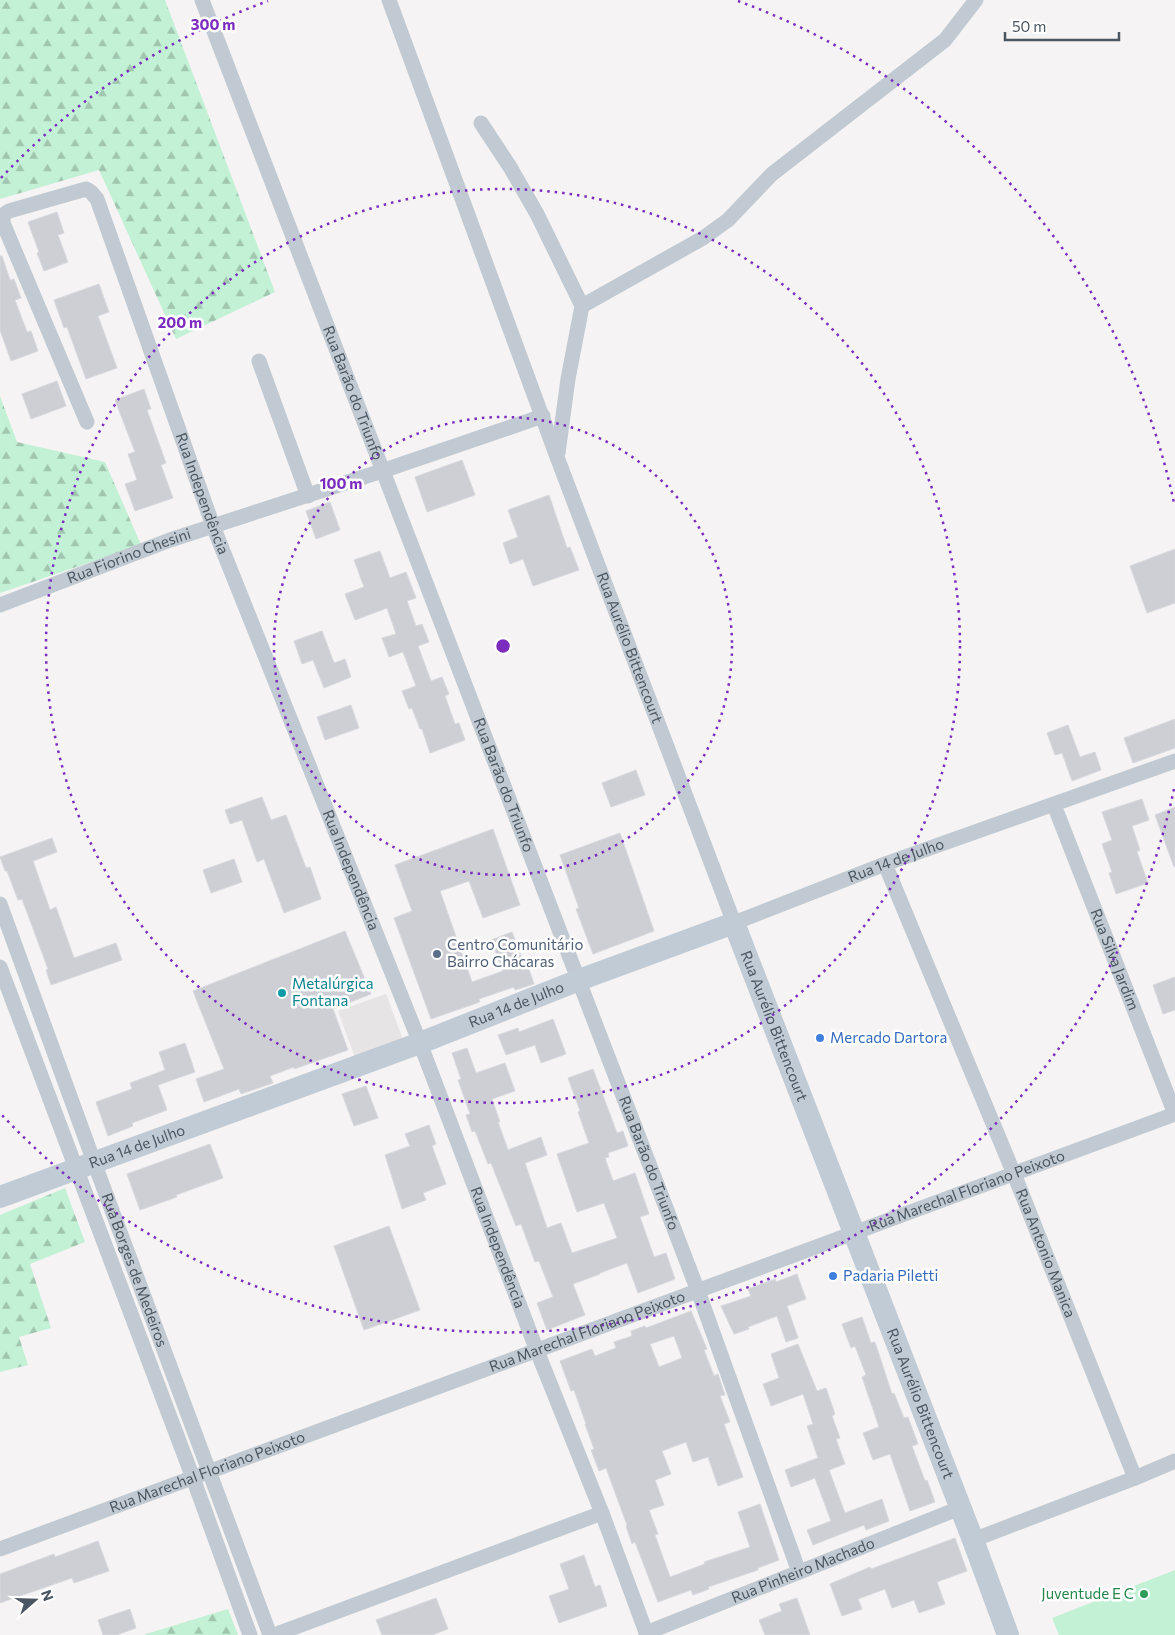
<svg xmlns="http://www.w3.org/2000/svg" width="1175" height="1635" font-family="Commissioner,sans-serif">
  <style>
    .education { fill: #e6e4e5 }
    .green { fill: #c3f1d5 }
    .forest { fill: url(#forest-firs) }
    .building { fill: #cdcfd5; stroke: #d7d9de; fill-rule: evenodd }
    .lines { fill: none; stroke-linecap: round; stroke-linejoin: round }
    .street { stroke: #c1cad2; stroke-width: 15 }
    .secondary { stroke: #c1cbd6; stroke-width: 22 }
    .ring { fill: none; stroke: #7b2cbf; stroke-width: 2.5; stroke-dasharray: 2.5 5 }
    .service-dot { fill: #5c6f8a; stroke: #fff; stroke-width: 2 }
    .culture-dot { fill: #0f9aa8; stroke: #fff; stroke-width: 2 }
    .shop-dot { fill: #3f7fe0; stroke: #fff; stroke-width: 2 }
    .leisure-dot { fill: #2e9e5b; stroke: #fff; stroke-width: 2 }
    .labels { text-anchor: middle; stroke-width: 5; stroke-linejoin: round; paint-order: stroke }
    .street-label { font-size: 15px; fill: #4a5661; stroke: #fff }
    .service-label { font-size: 15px; fill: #4e5e75; stroke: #fff; text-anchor: start }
    .culture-label { font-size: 15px; fill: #0d838f; stroke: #fff; text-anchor: start }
    .shop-label { font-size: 15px; fill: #366cbe; stroke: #fff; text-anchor: start }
    .leisure-label { font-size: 15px; fill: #27864d; stroke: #fff; text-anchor: end }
    .centre { fill: #7b2cbf; stroke: #fff; stroke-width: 2.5 }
    .ring-label { font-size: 15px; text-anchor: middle; font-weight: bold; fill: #7b2cbf; stroke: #fff; stroke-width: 5; stroke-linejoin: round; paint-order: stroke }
  </style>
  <defs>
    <pattern id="forest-firs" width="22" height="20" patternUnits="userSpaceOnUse" patternTransform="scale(1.25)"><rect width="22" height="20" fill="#c3f1d5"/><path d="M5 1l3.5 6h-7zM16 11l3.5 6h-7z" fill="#a0c6b0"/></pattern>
  </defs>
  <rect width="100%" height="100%" fill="#f5f3f3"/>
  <path class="education" d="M386,994L405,1045L357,1063L338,1011Z"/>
  <path class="green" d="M1175,1570V1635H1059L1052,1618Z"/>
  <path class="forest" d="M0,0H165L275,292L176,339L99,170L0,199Z
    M0,396L17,442L105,462L141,545L0,593Z
    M65,1188L85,1242L30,1264L51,1328L19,1337L28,1365L0,1372V1215Z
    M228,1609L238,1635H144L146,1634Z"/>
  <path class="building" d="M57,212L64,233L58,235L68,262L44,271L37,253L39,252L28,222Z
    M0,256H2L10,280L14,279L21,298L15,300L27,332L31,331L38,351L11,361L0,330Z
    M99,284L109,312L98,316L117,368L86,379L67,327L64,328L54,300Z
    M57,381L66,406L31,419L22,394Z
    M144,389L151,409L147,410L166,463L161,465L173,498L135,511L125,484L137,480L128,454L135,452L115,400Z
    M462,460L475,495L427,512L415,477Z
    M549,495L567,548L570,547L579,570L533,586L523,559L510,564L503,543L518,537L508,510Z
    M330,502L340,530L316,539L306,511Z
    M1175,549V603L1147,613L1130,566Z
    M380,551L390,578L406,572L416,598L407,601L416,626L422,624L429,642L418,646L431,681L442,677L449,694L445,696L455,724L459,723L465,740L430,753L422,729H420L412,708L409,709L402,691L416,686L403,652L389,657L382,638L396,634L387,608L355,620L345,594L364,587L354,560Z
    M322,631L334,663L345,659L351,677L324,688L313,660L302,664L294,641Z
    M351,705L359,728L325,740L317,717Z
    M1175,719V748L1133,763L1124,738Z
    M1068,725L1080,757L1095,752L1101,770L1072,781L1062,753L1055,755L1047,733Z
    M636,770L645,795L611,807L602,783Z
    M262,797L271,820L286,815L306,868L310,867L321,899L284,913L264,859L257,862L242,820L230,824L225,810Z
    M1142,799L1149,820L1132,826L1140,850L1137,852L1148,883L1116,894L1109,873L1112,872L1102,844L1112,840L1102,812Z
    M1175,807V866L1174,867L1155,815Z
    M493,829L520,905L483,918L469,881L440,891L472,982L503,971L491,940L512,932L523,961L526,960L534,984L515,990L514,987L479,999L480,1002L431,1019L394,918L412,911L395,865Z
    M620,833L654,931L593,954L576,909L579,908L560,855Z
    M52,838L57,852L33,861L50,910L56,907L74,958L116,943L122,960L51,985L46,970L48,969L22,899L18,900L7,871H5L0,857Z
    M234,859L242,882L211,893L203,870Z
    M345,931L371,994L333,1009L348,1050L294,1069V1067L270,1076L273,1083L241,1094L239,1089L204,1102L196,1079L224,1069L193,991Z
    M1175,977V1010L1163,1014L1153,985Z
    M553,1019L566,1054L541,1063L535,1045L506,1055L498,1035L518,1028L519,1032Z
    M185,1043L195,1072L158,1085L167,1110L132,1123L133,1126L108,1136L96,1102L132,1089L130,1083L165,1070L159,1052Z
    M467,1048L476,1073L505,1063L515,1091L492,1099L500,1122H498L508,1150L541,1137L547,1155L525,1163L547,1228L561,1223L572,1253L617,1238L604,1203L577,1212L557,1154L589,1143L578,1112L580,1111L568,1078L593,1069L617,1133L623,1131L628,1146L608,1153L609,1157L605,1158L613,1181L635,1173L649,1214L640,1217L654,1257L666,1253L675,1279L638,1293L627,1263L600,1273V1274L573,1284L585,1315L547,1330L537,1303L553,1297L539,1261L535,1262L521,1224L516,1226L491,1163L488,1164L475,1131L472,1132L466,1115L470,1114L458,1080L461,1079L452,1053Z
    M366,1086L378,1118L354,1126L342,1094Z
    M429,1125L436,1144L432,1146L446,1184L423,1193L426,1200L402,1209L385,1155L410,1146L405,1134Z
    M210,1144L223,1178L176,1195L177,1197L140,1210L127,1174Z
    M389,1226L420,1310L364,1330L334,1246Z
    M797,1274L806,1299L787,1306L798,1338L786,1342L777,1316L748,1327L749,1329L734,1334L721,1306L751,1296L748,1289L775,1279L776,1282Z
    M691,1311L707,1349L704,1350L714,1376L718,1374L725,1395L720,1396L730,1422L724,1424L743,1477L718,1486L708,1457L693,1462L686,1442L662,1451L671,1474L655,1480L664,1505L649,1510L658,1534L655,1535L670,1577L705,1564L704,1562L750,1547L738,1512L760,1504L779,1560L758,1568V1570L708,1587L709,1589L693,1595L691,1590L658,1602L635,1542L632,1544L626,1526L627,1525L606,1468L599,1471L591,1450L594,1449L585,1424H586L574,1390L571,1391L560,1361L592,1349L595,1356L616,1348L614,1342L632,1336L631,1331L645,1326L646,1328ZM674,1336L682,1358L659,1367L650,1344Z
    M862,1317L871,1343L875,1342L892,1394L894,1393L904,1418L908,1417L918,1444L912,1446L925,1481L927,1480L935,1502L910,1511L890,1454L873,1460L863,1433L879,1427L862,1377L866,1375L855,1346L851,1348L842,1324Z
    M798,1344L817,1391L826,1388L835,1414L832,1416L840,1438L836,1439L845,1464L829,1470L845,1513L882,1499L889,1521L866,1530L864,1525L813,1545L807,1530L831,1521L815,1478L791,1487L785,1470L818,1458L807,1426L813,1424L803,1394L771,1406L763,1384L779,1378L771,1354Z
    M955,1538L967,1571L937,1582L945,1604L919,1613L914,1600L892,1608L885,1589L858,1599L862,1609L842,1616L830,1584L870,1567L871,1569Z
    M98,1541L109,1571L74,1583L72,1578L0,1603V1574L54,1554L55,1557Z
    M584,1555L595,1587L600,1585L607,1606L559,1623L549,1596L569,1589L560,1564Z
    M436,1598L448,1629L432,1635H382L376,1620Z
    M797,1598L810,1635H765L759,1620L782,1611L779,1604Z
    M130,1609L136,1628L117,1635H103L98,1620Z"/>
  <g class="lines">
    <g class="street">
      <path id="s1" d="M202,0L698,1291L799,1572"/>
      <path id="s2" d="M389,0L557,457L734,923L885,864L1175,761"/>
      <path d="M481,123L510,167L537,214L582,306"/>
      <path d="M259,361L308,496"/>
      <path id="s3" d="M87,422L3,223V215L9,211L86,189L91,192L97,199L213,526L420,1043L537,1351L602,1513L647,1635"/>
      <path d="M558,453L568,379L582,306L703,238L728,220L772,174L945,40L976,0"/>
      <path id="s4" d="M0,605L170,540L382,471L543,416"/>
      <path id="s5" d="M1054,805L1175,1114"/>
      <path id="s6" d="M885,864L1014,1174L1135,1478"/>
      <path id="s7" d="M0,904L94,1162L270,1635"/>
      <path d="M0,967L193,1478L250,1635"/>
      <path d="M973,1540L1135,1478L1175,1461"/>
      <path id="s8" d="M0,1549L1175,1114"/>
      <path id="s9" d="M646,1633L960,1508"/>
      <path d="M274,1635L602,1513"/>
    </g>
    <path class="secondary" id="s10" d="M0,1197L420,1043L579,980L734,923L973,1540L1008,1635"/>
  </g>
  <g class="ring">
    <circle cx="503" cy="646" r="229"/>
    <circle cx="503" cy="646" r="457"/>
    <path d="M1174 789A686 686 0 0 1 1 1114M1 178A686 686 0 0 1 268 1M738 1A686 686 0 0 1 1174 503"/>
  </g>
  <circle class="service-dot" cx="437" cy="954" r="5"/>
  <circle class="culture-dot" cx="282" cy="993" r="5"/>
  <g class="shop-dot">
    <circle cx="820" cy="1038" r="5"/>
    <circle cx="833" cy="1276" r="5"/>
  </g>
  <circle class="leisure-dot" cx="1144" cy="1594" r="5"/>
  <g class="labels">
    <g class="street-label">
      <text dy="5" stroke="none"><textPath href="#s1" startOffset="421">Rua Barão do Triunfo</textPath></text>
      <text dy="5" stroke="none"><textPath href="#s3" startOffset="639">Rua Independência</textPath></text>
      <text dy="5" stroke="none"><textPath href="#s4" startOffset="138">Rua Fiorino Chesini</textPath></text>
      <text dy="5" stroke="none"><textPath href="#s2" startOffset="691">Rua Aurélio Bittencourt</textPath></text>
      <text dy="5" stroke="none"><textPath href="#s1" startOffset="841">Rua Barão do Triunfo</textPath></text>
      <text dy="5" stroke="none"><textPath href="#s2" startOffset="1159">Rua 14 de Julho</textPath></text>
      <text dy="5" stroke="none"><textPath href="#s3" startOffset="1044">Rua Independência</textPath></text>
      <text dy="5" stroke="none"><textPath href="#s5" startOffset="166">Rua Silva Jardim</textPath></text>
      <text dy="5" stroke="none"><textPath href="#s10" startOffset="551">Rua 14 de Julho</textPath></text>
      <text dy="5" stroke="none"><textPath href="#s10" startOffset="894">Rua Aurélio Bittencourt</textPath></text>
      <text dy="5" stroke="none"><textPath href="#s10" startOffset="146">Rua 14 de Julho</textPath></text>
      <text dy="5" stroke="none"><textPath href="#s1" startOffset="1246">Rua Barão do Triunfo</textPath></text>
      <text dy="5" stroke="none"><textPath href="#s8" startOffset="1031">Rua Marechal Floriano Peixoto</textPath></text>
      <text dy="5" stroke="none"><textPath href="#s3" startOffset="1449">Rua Independência</textPath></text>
      <text dy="5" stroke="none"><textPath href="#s6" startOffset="421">Rua Antonio Manica</textPath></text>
      <text dy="5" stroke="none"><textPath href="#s7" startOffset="390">Rua Borges de Medeiros</textPath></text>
      <text dy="5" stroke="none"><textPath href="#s8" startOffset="626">Rua Marechal Floriano Peixoto</textPath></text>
      <text dy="5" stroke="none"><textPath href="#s10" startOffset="1299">Rua Aurélio Bittencourt</textPath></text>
      <text dy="5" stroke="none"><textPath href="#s8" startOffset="221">Rua Marechal Floriano Peixoto</textPath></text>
      <text dy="5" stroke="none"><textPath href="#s9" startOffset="169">Rua Pinheiro Machado</textPath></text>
    </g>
    <g class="service-label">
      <text x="447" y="950">Centro Comunitário<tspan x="447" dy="17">Bairro Chácaras</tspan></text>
    </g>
    <g class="culture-label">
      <text x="292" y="989">Metalúrgica<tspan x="292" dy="17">Fontana</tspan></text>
    </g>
    <g class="shop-label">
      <text x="830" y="1043">Mercado Dartora</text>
      <text x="843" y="1281">Padaria Piletti</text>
    </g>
    <g class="leisure-label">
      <text x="1134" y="1599">Juventude E C</text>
    </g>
  </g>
  <circle cx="503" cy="646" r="8" class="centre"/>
  <g class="ring-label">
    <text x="213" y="30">300 m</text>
    <text x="180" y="328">200 m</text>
    <text x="341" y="489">100 m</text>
  </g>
  <g transform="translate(35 1600) rotate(70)" stroke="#ffffff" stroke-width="4" paint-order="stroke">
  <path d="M0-4L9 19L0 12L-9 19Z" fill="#4a5661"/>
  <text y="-8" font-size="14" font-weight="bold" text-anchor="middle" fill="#4a5661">N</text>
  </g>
  <path d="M1005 32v8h114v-8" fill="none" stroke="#4a5661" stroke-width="2.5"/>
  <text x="1012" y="32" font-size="15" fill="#4a5661" stroke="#ffffff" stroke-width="4" paint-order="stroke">50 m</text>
</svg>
